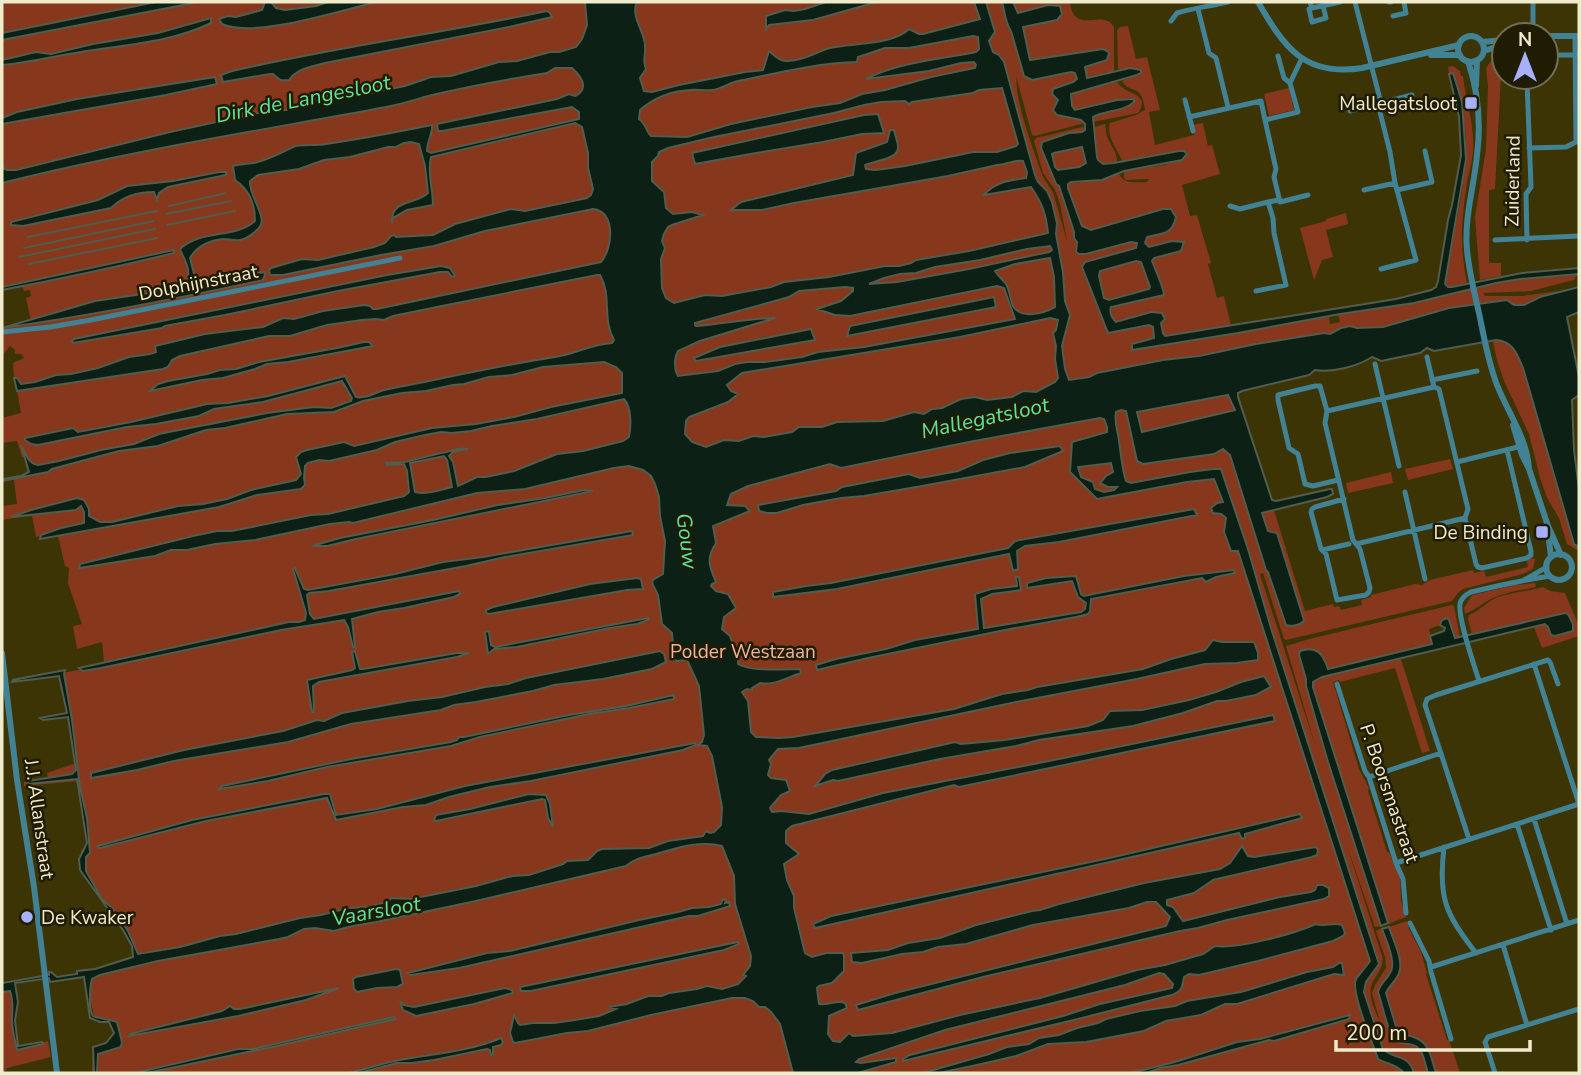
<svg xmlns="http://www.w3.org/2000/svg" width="1581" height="1075" font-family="'Nunito Sans',sans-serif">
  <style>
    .green { fill: #87371b; fill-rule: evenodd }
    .water { fill: #0d2016; stroke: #515d4d; stroke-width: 2; fill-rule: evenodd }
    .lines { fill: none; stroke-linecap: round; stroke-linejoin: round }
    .stream { stroke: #515d4d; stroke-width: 2 }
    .minor { stroke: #428295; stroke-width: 5 }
    .tertiary { stroke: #428295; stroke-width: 6 }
    .poi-dot { fill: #a8b0fc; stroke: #201c04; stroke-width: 2.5 }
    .labels { text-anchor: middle; stroke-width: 5; stroke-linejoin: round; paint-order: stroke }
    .poi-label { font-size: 19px; fill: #f0ebcd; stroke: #201c04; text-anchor: end }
    .street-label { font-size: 19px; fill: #f0ebcd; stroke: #201c04 }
    .park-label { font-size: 19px; fill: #efb39f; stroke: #201c04 }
    .water-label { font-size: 21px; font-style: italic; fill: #5ce3a2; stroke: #201c04 }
  </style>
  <rect width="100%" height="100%" fill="#3c3405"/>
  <path class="green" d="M2,2H1002C1005,12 1005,24 1011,31L1032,80L1071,72L1075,73L1077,79L1073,82L1053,90L1052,92L1058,100L1053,110C1060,120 1076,115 1085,123L1035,136L1032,135L1016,76C1017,107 1030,139 1040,169L1043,177L1053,192L1067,241L1060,204L1055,190L1043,173L1034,141L1036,138L1082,127L1086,128L1082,132L1055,138L1041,145L1056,183L1059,185L1074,232V238L1077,242L1076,252L1086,254L1131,242L1137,243L1136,248L1133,250L1085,262L1093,298L1095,300L1108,333L1149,325L1153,327L1154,338L1152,340L1211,337L1329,316L1330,324L1340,322L1338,314H1340L1414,303L1496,283L1520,279L1577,275L1574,280L1531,291L1483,293L1485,296H1522L1559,291C1544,296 1529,305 1514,305L1511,303L1486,302L1383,327L1356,328L1350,326L1341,328L1330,334L1324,333L1220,352L1239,392L1238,394L1271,502L1270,510H1274L1305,611L1333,604L1334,607L1339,606L1341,610L1362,605L1361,600L1371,597V595L1415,584L1422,585L1430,580L1473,570L1474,573L1484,571L1486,577L1528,567L1527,561L1532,558L1535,559L1533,569L1523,574L1463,589L1458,593L1452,601L1286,640L1284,639L1263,573L1260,574L1316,748L1286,646L1309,639L1452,605L1454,606L1460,637L1455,638L1449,620L1447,618L1442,620L1440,625L1429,629L1433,644L1327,669L1299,656L1306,679V686L1328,762L1381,926L1375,927L1347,846L1383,959C1382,970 1376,975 1372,984C1367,996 1376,1012 1380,1022L1372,993L1375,985L1386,968L1385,957L1376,931L1382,928C1385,940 1397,961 1391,973C1386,981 1380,983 1378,992C1382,1003 1387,1028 1392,1036C1398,1047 1409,1041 1417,1047C1424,1052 1425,1065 1428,1073H1414L1412,1065L1413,1073H92L93,1047L106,1043L108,1047L116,1031L109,1022L94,1016L91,1003H88L84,978H78L77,975L138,962L127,932L103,901L82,867L81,850L89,849L78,781L24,786V782L48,778L47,773L76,763L63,673L108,664L104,662L102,642L77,649L73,626L82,624L68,583L69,568L65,566L58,536L106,526L105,523L36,537L32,515L2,520V506L17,504L14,479L31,474L25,457H22L17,441L2,443V418L21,413L17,391H19L15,379L14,378L13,363L24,358L21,354H15V350L10,346L2,356V328L31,321L26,298L31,296L30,290L24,291L22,285L2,288ZM1262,514L1268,531L1277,533L1303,617L1302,623L1268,572L1251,516Z
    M1013,2H1070C1074,37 1103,7 1114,27V73L1087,78L1085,68L1092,65V50L1030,60L1023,26L1056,20L1062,14L1059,6L1048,5L1018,13Z
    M1128,26L1136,59L1147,57L1160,110L1149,112L1155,145L1194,135L1192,125L1203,123L1208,146L1212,145L1220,174L1182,185L1190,216L1197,215L1211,263L1208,264L1217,298L1224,296L1231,326L1165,336L1163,333L1161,324L1164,321L1131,317L1116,323L1112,318L1111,307L1160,296L1164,290L1157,277L1152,261L1154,258L1181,251L1172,241L1149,247L1144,243L1147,237C1163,233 1172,235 1176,217L1163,209L1112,223L1102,227L1091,230L1082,226L1068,188V184L1071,182L1077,183L1119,174C1125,185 1135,182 1147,182L1149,179L1126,180L1124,178V171L1165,165L1185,158L1148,157L1122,161C1117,148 1106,137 1110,123L1136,115L1145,110C1142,82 1130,95 1122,81L1137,75L1125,69L1121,71L1118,68L1117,30L1120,27Z
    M1494,57H1502L1495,189L1489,190V263H1501V276L1480,280L1475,217L1486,149L1488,86L1486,68Z
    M1453,66L1460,71L1461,76H1463C1466,103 1475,124 1473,152C1472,165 1467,178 1466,190C1461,225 1460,248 1467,283L1448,287L1445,284V280C1452,235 1466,190 1466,144C1466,120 1459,97 1453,74H1449L1448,67Z
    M1116,81C1120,85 1121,87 1126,90C1137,95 1148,99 1138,113L1093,122V117L1098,115L1131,105L1134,99L1128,98C1110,101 1092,108 1074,110L1072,106L1071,94Z
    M1289,88L1294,110L1269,116L1264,94Z
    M1105,124C1106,128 1106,132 1107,136C1110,145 1117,151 1117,162L1102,164L1098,160L1094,127Z
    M1082,147L1086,163L1079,167L1058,170L1055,167L1052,155L1054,153Z
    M1346,213L1348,224L1326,230L1333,257L1322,260L1314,280L1300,228L1326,221V219Z
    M1136,261L1141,262L1150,287L1140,292L1106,300L1104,298L1099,276L1100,271Z
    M1496,340C1513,341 1517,354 1523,368L1579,551L1567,544L1559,518L1547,498L1540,478L1529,434L1504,381L1497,360L1493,342Z
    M1450,459L1453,469L1408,480L1405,469Z
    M1391,472L1393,483L1348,493L1346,483Z
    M1535,583L1536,587C1522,590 1508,592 1495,597C1485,601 1477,609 1465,614L1464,608L1472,595L1515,585Z
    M1543,587L1550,591L1565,593L1579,626V636L1542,648L1534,627L1546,624L1548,627L1551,635L1569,614L1565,613L1472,634L1468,619L1469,615C1480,611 1487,601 1498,597C1513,592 1529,591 1543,587Z
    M1401,659L1430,751L1422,753L1395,668L1340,682L1339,680L1333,682L1359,769L1369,788L1368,791L1387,852H1389L1400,878L1401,901L1406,917L1388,924L1313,687V682L1322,677Z
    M1407,921L1409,929L1421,952L1427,973L1426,974L1447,1040H1449L1460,1073H1436L1427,1046L1416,1038L1399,1033L1386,993C1389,986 1397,980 1398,973C1402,957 1394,941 1389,927Z
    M2,987L10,991C13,1002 13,1009 12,1020C12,1029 16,1039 16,1049L48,1041L51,1057L7,1068L4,1073H2Z"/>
  <path class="water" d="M156,2H199L2,40V33Z
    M265,2H271L276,8L285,10L316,6L328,2H377C341,10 254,39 222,24L219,19L228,16L236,17L262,10Z
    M585,2H637C630,17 645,31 645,46C646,56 642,60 646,69L640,78L644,91L652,92L679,85L745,72L763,70L769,51C775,56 780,62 788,61C803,61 816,52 830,48C853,43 893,45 909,29L919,34H923L980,19L974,2H986L995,32L989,41L993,52L999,55L1004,62L1035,175L1038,182L1047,191L1052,202L1057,223L1056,234L1063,272L1065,301L1070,315L1062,346L1065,369L1069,380L1089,377L1097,373L1163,360L1199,356L1256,344L1324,333L1330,334L1341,328L1350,326L1357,328L1383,327L1449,308L1507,300L1514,305H1524L1540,297L1579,287V312L1567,317L1579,377V395L1572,400L1574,450L1579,489V547L1574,544L1523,368C1517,354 1513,341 1496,340L1434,351L1427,348L1420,353L1381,361L1372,357C1358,366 1333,373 1315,370L1309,375L1242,391L1238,393V397L1272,500L1276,501L1330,489H1332L1333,494L1327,497L1262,513L1268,531L1277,533L1303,617L1304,621C1300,625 1292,627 1286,625L1268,572L1266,570L1230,455L1223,449L1214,454L1143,464L1137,461L1126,411L1121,410L1116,412C1114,425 1118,430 1119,441C1121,454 1122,469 1126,481L1131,483L1190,472L1213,469H1221L1248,549L1271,628L1379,964L1366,982L1364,992L1383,1049C1396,1061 1408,1053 1414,1073H1404C1398,1065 1387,1064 1378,1059C1373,1044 1350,991 1356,979C1360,973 1366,967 1370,961L1238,551H1231L1224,532L1226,518L1221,514L1213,513L1211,508L1217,503L1223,502L1214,479L1187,482L1097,499L1070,472L1072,442L1107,432V427L1104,419L1100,418L969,442L841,468L830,464L748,486L731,494L727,505L745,506L750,511L713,526L716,543C706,558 709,566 716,582L712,584L711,586L716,591L728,594L736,608L724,617L722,629L730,636L734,648L738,651V664C752,672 783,669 800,669L801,673C788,677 774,686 760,683L752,688V690L747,689L742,692L748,701L751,732L756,737L779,738L793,737L954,709L1002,694L1028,690L1037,687L1143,669L1171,659L1205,650L1213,640L1222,642H1254L1258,653V660L1237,663L1205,664L1191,667L1137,679L1016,702L799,748L778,749L769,760L771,764L768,775L771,778L786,780L790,791L781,795L770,808L772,812L781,811L809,814L883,793L1049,761L1273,715L1275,721L959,787L954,785L792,826L786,831V843L799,854L784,864L787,880L794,896V908L805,953L812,957L826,953H843L844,956V971L832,983L819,986L817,988L819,1004C828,1006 837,999 845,1003L847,1008L829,1016L828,1034L833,1041L840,1042L849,1033L853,1036L892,1033L960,1015L1040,998L1137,970L1165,965L1203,954L1215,946C1239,949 1293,934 1316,924C1325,927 1333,922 1342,925L1345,933L1343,936L1333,941L1258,961L1199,975L1189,974L1184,977C1182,988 1182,991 1172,995L1078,1019L903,1061V1059L910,1055L1063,1016L1100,1004L1172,988L1173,984L1164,974L1159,973L1125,985L945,1030L859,1059L856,1062L861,1063L896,1058V1062L858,1073H793L780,1024L771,1012L765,1007H759L753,1001L745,998H732L651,1015L588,1031L567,1033L515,1043L513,1042L510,1033L514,1015L518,1023L520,1025L533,1023H554L575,1020L599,1016L616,1009L609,1007L627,1004L648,996H662L669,993L697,989L707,986L722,989L738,984L746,976L743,975L750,966L751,956L735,904L734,876L722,846C700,840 677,848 656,854C645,857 635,858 626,866L476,901L376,922L352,926L334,931L315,928L304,929L288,937L279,939L158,961L100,975L92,979C90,986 88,1010 93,1016C96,1018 112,1020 117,1022L122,1042L121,1047L98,1054L97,1073H94L93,1047L106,1043L114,1033L109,1022H100L90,1018L84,977L50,982L49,978L15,983L18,1002L15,1020L18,1046L42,1042L43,1044L17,1050C15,1041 12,1029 12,1020C12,1009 14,1002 10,991L2,992V983L49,975V972H51L57,977L77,974V971L95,969L133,957L132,946L123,930L80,870L79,859L87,843L77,779L28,784V781L72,774L76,770L68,717L43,720L40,718L67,713L59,676L12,682L13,680L65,670L64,674L72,720L80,787L87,818L90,853L86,857V871L102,899L113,909L128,931L138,954L180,947L220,936L236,934L300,918L321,915L348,908L370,907L389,901L391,898L411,899L476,886L512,876L529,875L563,864L567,861L588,860L597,851L602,849L649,848L668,841L703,836L706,831L710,833L714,832L721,825L722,807L712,756L707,746L698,745L702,742L704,735L699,686L688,662L685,660L677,661L674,659L672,633L662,624L658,595L652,583L653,580L663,574L665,541L660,516L659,497L655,484L651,476L643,470L629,466L614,468L525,489L477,493L353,523L349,522L330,524L255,540L215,544L187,550H171L155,556L79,568L80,564L193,536L217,531H232L311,515L328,514L404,496L409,492L407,471L404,464L387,465L386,463L405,462L441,453C450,453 458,446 468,449L453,452L449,456L453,462L458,486L477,477H486L514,471L557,454L583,451L623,441L629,437C631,426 632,408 624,399L537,419L492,426L471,431L452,433L441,432L425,435L395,442L377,450L329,461L319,460L308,463L305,466L304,478L305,485L301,489L257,495L219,507L40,539L41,535L61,528L84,523V512L81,506L76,510L11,517L31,510L77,498L84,500L89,509V516L100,522H112L178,506L203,504L227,499L251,490L296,480L301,474L296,457L301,452L307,450L344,442L354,446L432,428L476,424L514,417L551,407L622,393V373L616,367L604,362L543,367L512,375L489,377L464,384L453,385L426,391L402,393L363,401L334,412L287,414L225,428L206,430L158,446L119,451L52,469L48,472L2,481V479L21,476L29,472L21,445C26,453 27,463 38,465L59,461L101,450L134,444L159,434L174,431L267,413L314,407L331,408L351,401L352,398L342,381L263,402L214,409L199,416L156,424L127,427L38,445L31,444L25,440V438L73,428L78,432L131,422L207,404L228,403L268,396L345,376L356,397C366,399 374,393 384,390C441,379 497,366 555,357C575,354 592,344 612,343L614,340C602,320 612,295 600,275H597L442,306L393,316L384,320L376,319L362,320L327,325L290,336H269L180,356L172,360L168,367L163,369L17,391L14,378H17L21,384L35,382L56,375L71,374L98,368L129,357L150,354L156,352L155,346L205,334L263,327L283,318L294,319L323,311L364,305L370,306L373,309H377L601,262C613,248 616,211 593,209L485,231L434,246L381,255L283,275H270L269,270L271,268L302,259L318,260L374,247L385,243L391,236L394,235L396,237L433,235L455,224L511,209L525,211L587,198L591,195L593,189L588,168V153L582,127L575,123L431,157C427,172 433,189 433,205L407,210L393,218L392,223C390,199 416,205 428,193L425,166L419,144L411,142L404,143L396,147H388L350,157L324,160L299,169L258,175L250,181C248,195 269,218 259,228C254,233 246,239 240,240C234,241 228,239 223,239C210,240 197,246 190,258L194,274L198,282H218L264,272L265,274L263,280C176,299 89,316 2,328L95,301L156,292L177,287L187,281C191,267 184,260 180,249C201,229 235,239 255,221C255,204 250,190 235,180L233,166C240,164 247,164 254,163C268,160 281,153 293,147C299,144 317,146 326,144C361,139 397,132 432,125C433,134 427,141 427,151L431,153L579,119V112L572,107L442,131H438L437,124L557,99L569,94L575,96C590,89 581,76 572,68H555L547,73C509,79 470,86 432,95C417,99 402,104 386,107C258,131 128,151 2,183V160L4,169L7,170H16L170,132L263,112L297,109L317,99L370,93L405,86L431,77L451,76L499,62L517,61L550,52H559L576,47L582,39L587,25ZM973,36L978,37L979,49L976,52C942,59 898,62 866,79L929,71L961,63L974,62L976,65L975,68L931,77L885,90L862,94L840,103L812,107L731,124L687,137L651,136C646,132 647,125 639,119L640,110C655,97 671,91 690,90C697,89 705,91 712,90C721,89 729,83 738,81C777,73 817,63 857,62L858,57L885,48H909ZM1002,88L1018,144L1016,146L997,152H973L905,166L876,170L866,169L865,165C874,161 899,159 898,147C898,142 895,135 894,130H890L887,142L856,153L853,175L741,202L731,210H762L794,203L948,176L997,165C1006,165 1015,159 1023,161L1027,172L1026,178C1010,180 995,182 984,195L1031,187C1042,203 1046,213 1048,233L969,251L916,260L911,263L899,266H885L829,277L784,282L771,287L722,296L705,295L674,303L666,298L662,288L661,259L665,248L662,241L664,234L668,227L672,225L703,215L692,212L673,214L666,208L664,192L652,181V162L658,156L659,152L668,148L714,137L834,113L864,105L881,102L905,101L909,104L912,102L973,93L979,90ZM1050,246L1052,250L1049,252L969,269L897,282L869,284L884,278L900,274L916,273L935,267L980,260L1027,249ZM1050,258L1054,277L1055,307C1044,313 1021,320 1013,306C1010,299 1010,291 1006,284C1002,279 998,276 995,271L1015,264ZM997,286L1004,288L1015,319L864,347L818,352L802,357L765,362H747L735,364L718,371L678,376C674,369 674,358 678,351L700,341L775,318C749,318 723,324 696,326L695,325V323L789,297L799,291L845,287L853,288V291L841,301L817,309L835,315L850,316ZM1050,318L1058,320L1056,330L1053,333L1056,346L1055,359L1058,378L1055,382L1036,392L1023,391L1012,397L987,400L975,397L961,399L942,408L932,409L924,414L914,412L883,421L837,422L822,427H799L792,432L764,437L753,436L739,441L724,440L706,447L692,442L685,434L686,421L689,417L728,402L738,394L731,391L727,385L742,373L960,337ZM1228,395L1235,410L1142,432L1137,412ZM444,456L447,460L452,487C440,490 427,495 415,492L410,463ZM1111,463L1113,472L1106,476L1100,483L1108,487H1117L1114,490L1104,492L1095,489L1093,482L1081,477L1078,467Z
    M826,2H877L813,20L769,25L766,29V16L785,10L794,11L805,9Z
    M1002,2H1013L1018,13L1048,5L1060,6L1062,14L1057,20L1023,27L1030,60L1103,49L1107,51L1109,53L1107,60L1085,67L1087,78L1130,68L1141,70V73L1137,75L1071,94L1072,106L1075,110L1117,100L1134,99V102C1123,112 1106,110 1093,117L1097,157L1098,160L1103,164L1114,163L1179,151H1184L1187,154L1182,160L1124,171L1102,180L1071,182L1068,184V188L1082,226L1091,230L1163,209H1171L1176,217C1172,235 1163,233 1147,237L1145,243L1149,247L1172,241L1184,242L1181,251L1154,258L1152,261C1155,269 1164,288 1164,295L1111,307C1109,313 1112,318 1116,322L1151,312L1162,313L1165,319L1161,323L1163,333L1165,336L1171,335L1396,299L1431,290L1436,287L1438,281L1448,220L1452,205L1461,155L1459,117L1449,74L1453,73L1462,102L1466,159L1445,284L1448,287H1452L1522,273L1579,268V274L1520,279L1496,283L1414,303L1340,314L1238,333L1132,350V344L1154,338L1153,327L1149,325L1108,333L1082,267L1085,262L1136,248L1137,243L1131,242L1086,254H1079L1076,252L1077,242L1074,238V232L1059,186L1056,184L1041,148L1042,142L1069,133L1082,132L1085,130V124L1081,120L1057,115L1053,110L1058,100L1052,94L1053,89L1073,82L1077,79L1075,73L1071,72L1032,80L1024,76L1011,31C1005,23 1005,12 1002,2ZM1082,147L1086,163L1079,167L1058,170L1055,167L1052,154L1054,153ZM1136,261L1141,262L1150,287L1149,289L1109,300L1104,298L1099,276L1100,271Z
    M547,11L550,13L552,17L509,27L325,63C312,67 297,68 289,80C279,81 280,80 273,74H270L223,82L221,75L232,71C336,47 442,33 547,11Z
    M211,18V23C174,41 134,44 94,50C63,54 33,62 2,65V60L36,52L51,54L93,44L158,33Z
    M215,77L217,84L166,95L2,124V118L17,112L77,99Z
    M878,114L884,133L862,134L823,142L756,153L695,164L692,153L864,115Z
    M219,172H226V175L168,187L159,193L157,200L154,192C137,192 123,196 111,208L23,226L11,225V222L98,200L127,186L173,181Z
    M174,250V253C117,267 60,279 2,290V287Z
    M441,266L450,268L455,276L452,277L448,272H440L338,291L225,315L165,326L162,328L73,343L72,341L74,339L387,275Z
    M994,297L996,307L847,336L850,326Z
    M811,329L815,340L696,361L694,358L720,347Z
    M364,342H369L373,346L288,362L267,364L255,369L223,378L202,380L150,391L158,384L168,381L207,374L220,370L236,369L259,362L337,348Z
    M1060,446L1063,451L1025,467L922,486L864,496L841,498L803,505L777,513H767L759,511L758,505L836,491L842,487L909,474L920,478L926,477L958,471L983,460L1010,453Z
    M584,490L593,491L356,539L327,546H312L340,538L433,520L498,505L545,498Z
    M1194,509L1197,515L1059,542L1025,546L1017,551L1018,569L1013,571L1009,554L837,589L773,597V592L806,586L831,583L1008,548L1015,541Z
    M632,531L633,535L505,557L466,566L329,591L309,593L307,595L310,614L314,619L459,591L460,594L454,597L404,608L378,612L352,619L355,647H353L348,627L344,620L281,630L101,668L83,671L79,668L289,622H299L305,620L306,613L293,569L295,568L304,589L308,590L395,574L443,562L483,557Z
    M1234,570L1235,573L1216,577L1206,582L1202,578L1091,599L1090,611L1088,614L1076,617L1010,629L868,658L817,670L816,665L836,659L886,649L915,640L978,629L975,594L991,589L1017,586L1016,577H1019L1021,590L992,594L981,599L984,628L1081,612L1085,609L1086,603L1078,597L1072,581L1027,588V583L1046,578L1076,576L1081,594L1084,596L1184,576Z
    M637,578L641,579L643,589L627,590L489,614L486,613V610L493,607L590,584Z
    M1565,613L1568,614L1573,624V631L1555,636L1551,635L1548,627L1545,624L1322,677L1313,682V687L1388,923L1381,926L1328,762L1306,686V679L1299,655L1300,651C1317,645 1323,654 1328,669L1432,644L1430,636L1444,631L1445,628L1440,625L1442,620L1447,618L1449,620L1455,638Z
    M648,618V620L637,624L610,628L517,647L494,649L488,654L485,632L487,631L489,632L491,645L495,647Z
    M355,651L360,669H363L457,653H469L457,657L319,682L313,686L314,712H312L307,680L352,670L355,668L352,652Z
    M660,651L664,654L666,662L652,669L603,679L554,685L533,691L476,702L454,705L441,710L351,724L288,742L174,761L137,770L91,778V773L184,750L283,731L317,720L324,721L342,713L408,701L442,697L485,687L508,684L526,678Z
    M1264,676L1271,687L1256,695L1226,701H1217L1183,713L1133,726L1039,740L1016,746L940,759L838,781L833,780L815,786L825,774L832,770L955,742L961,744L1005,740L1088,726L1103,720L1110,711L1142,710L1189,700L1216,692L1241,682Z
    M674,695V699L629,708L589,714L480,737L451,746L327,767L268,781L219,789L222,786L351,759L451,742L457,740L459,737H464L569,715L626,706Z
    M695,743L696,745L683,750L531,781L490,787L449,797L426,805L403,807L336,820L327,798L206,821L100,848L98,846L192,820L324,794H330L336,815L377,809L465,786Z
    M529,794L546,795L550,804L553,827L548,818L545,800L542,799L436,821L434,820L436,815L470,809Z
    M1300,814L1302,818L1245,834V838L1242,839L1239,833L815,928L813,924L831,916L1105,859Z
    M1242,846L1248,856L1254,857L1316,847L1318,850L1317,855L1312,857L1213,880L1194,893L1167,900V905L1173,907L1183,921L1280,897L1311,892L1315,890L1317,885H1323L1329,888V896L1324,899L1227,920L1198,928L1180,931L983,977L858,1010L856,1005L895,993L1166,926L1170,917L1156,902H1147L1129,908L1033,925L966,944L938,947L923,952L902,954L862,963L852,962L851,953L888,950L908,943L940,938L976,925L1032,911L1040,910L1059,904L1144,883L1220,869L1230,863Z
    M723,899L726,900L725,903L729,902L730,906L698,916H689L459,968L411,975L408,973L487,953L510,951L639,920L678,912L692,908L709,907L721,904Z
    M1389,927C1393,940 1404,960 1399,973C1396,981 1389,986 1386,993L1398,1033C1404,1035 1410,1035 1416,1038C1430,1043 1432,1061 1436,1073H1428C1425,1065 1424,1052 1417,1047C1409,1041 1398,1047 1392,1036C1387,1028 1382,1003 1378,992C1380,983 1386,981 1390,973C1397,963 1386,940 1382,929Z
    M738,942L739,944L724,950L531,991H521L520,987Z
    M1339,963H1342L1344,975L1334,974L1237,1004H1225L1201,1015L1166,1021L1144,1031L1086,1042L1048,1044L1016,1056L986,1063L939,1073H923L989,1054L1007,1047L1029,1044L1039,1038L1059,1035L1077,1028L1098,1023L1106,1019L1140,1011L1175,1006L1187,1001L1241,992L1307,972L1333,967Z
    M396,969L400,970L403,984L397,987L377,988L357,992L354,989L353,979L356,977Z
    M339,988L306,1000L238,1016L129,1036L130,1034L222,1011L230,1006L234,1009H240Z
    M505,988L512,990L513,993L474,1004L416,1016L403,1010L400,1001L404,1005L414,1007Z
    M1350,1015L1349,1019L1274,1041L1269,1040L1178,1065L1160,1068L1147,1073H1131L1175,1062L1237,1042L1260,1039Z
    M394,1017L395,1019L277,1046L147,1073H135L238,1049H253Z
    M501,1038L503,1042L501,1045L493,1047V1054L491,1055L490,1050L487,1049L434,1060L412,1063H397L359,1073H348C364,1070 379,1064 395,1061C430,1054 468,1052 501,1038Z"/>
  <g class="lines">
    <path class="stream" d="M169,206L226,193
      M166,214L231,201
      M167,225L235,211
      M28,237L157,211
      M24,248L154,221
      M19,257L155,229
      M29,264L157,238"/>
    <path class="minor" d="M1310,2L1312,8L1340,2
      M1355,2L1381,103
      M1389,2H1391
      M1533,2V35
      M1312,8L1309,9L1312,22L1326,18L1323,6
      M1198,9L1209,53L1216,58L1228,107
      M1393,16L1406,13L1404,2
      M1171,21L1177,13C1194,8 1211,6 1228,2
      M1575,36L1576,142H1579
      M1546,55H1579
      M1527,81L1531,187L1526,194L1527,240
      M1290,83L1302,58
      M1185,100L1193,131
      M1378,104L1390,152L1395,183L1416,260L1381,269
      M1350,111L1412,95
      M1189,117L1261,101L1265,120L1298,112L1290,83L1284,78L1278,56
      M1265,120L1276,169L1274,177L1280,202L1308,195
      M1529,148L1566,147L1576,142
      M1364,190L1395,183
      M1397,190L1432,182L1425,151
      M1230,206L1240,209L1268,202
      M1495,240L1579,236
      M1256,291L1286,285L1274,233L1273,218L1268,202L1279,200
      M2,332L50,327L91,320L400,258
      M1427,357L1434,387L1439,389L1468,509L1465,518L1476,564L1478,567L1482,568L1527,558L1531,555V551L1507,450
      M1375,364L1399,466
      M1432,380L1477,371
      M1327,411L1434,387
      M1457,462L1522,446
      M1338,480L1313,486L1305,484L1298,454L1289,448L1278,400V395L1315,386H1320L1327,411L1325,423L1353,540L1360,549L1370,588L1369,592L1366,595L1337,600L1326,554L1321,549L1311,512L1312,509L1315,507L1344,499
      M1405,492L1425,579
      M1356,544L1465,518
      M1322,550L1349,544
      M1524,580L1547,567
      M1534,664L1579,804
      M1479,681C1474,664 1458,620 1460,604C1461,598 1465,595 1471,592C1497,586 1523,580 1550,576
      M1337,684L1365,771L1369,777L1396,863L1403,879L1406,913
      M1369,777L1441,753
      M1534,819L1567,924
      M1517,824L1551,930
      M1469,839L1425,705L1427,699L1436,695L1548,660L1550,662L1558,684
      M1444,847C1438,897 1445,914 1476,953
      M1396,863L1579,804
      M1410,923L1429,961L1431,972L1451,1039
      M1503,945L1527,1025
      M1431,967L1579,920
      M1495,1073L1485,1042L1488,1037L1579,1009"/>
    <path class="tertiary" d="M1258,2C1284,47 1304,77 1362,68L1459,45
      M1546,36H1579
      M1458 49a13 13 0 1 1 26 0a13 13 0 1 1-26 0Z
      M1482,42L1504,40
      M1484,51L1504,44
      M1431,55H1460
      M1468,61C1478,91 1481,124 1477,155C1474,187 1464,218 1467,250C1469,271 1474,292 1479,313C1484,337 1488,362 1497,385C1508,413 1527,438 1529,469
      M1476,86L1477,60
      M1513,425L1522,455L1529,469L1548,526L1561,555
      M1548,532L1551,557
      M1546 567a13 13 0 1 1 26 0a13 13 0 1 1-26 0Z
      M2,653L17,780L34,887L57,1073"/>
  </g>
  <g class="poi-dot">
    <rect x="1464" y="96" width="14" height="14" rx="3.5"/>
    <rect x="1535" y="525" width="14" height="14" rx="3.5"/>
    <circle cx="27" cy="917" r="7"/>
  </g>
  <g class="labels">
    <g class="poi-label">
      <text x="1457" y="110">Mallegatsloot</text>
      <text x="1528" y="539">De Binding</text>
      <text x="41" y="924" text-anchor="start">De Kwaker</text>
    </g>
    <g class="street-label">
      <text transform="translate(1512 181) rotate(-89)" y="7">Zuiderland</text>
      <text transform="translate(198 282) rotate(-11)" y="7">Dolphijnstraat</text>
      <text transform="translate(1390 793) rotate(71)" y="7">P. Boorsmastraat</text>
      <text transform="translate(40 819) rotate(82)" y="7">J.J. Allanstraat</text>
    </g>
    <g class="park-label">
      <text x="743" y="658">Polder Westzaan</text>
    </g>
    <g class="water-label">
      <text transform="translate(303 99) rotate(-11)" y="7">Dirk de Langesloot</text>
      <text transform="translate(985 418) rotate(-12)" y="7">Mallegatsloot</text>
      <text transform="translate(687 541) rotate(83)" y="7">Gouw</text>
      <text transform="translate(376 911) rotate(-10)" y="7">Vaarsloot</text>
    </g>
  </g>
  <rect width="1581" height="1075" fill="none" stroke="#f0ebcd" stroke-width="7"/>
  <g transform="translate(1525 56)"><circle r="33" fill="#201c04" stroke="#736f54" stroke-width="2"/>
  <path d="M0-5L12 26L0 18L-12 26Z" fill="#a8b0fc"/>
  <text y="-10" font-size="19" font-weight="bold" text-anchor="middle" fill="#f0ebcd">N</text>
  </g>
  <path d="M1336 1040v10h194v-10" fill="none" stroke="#f0ebcd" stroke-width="3.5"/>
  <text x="1346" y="1040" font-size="21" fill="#f0ebcd" stroke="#201c04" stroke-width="5" paint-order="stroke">200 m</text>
</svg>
